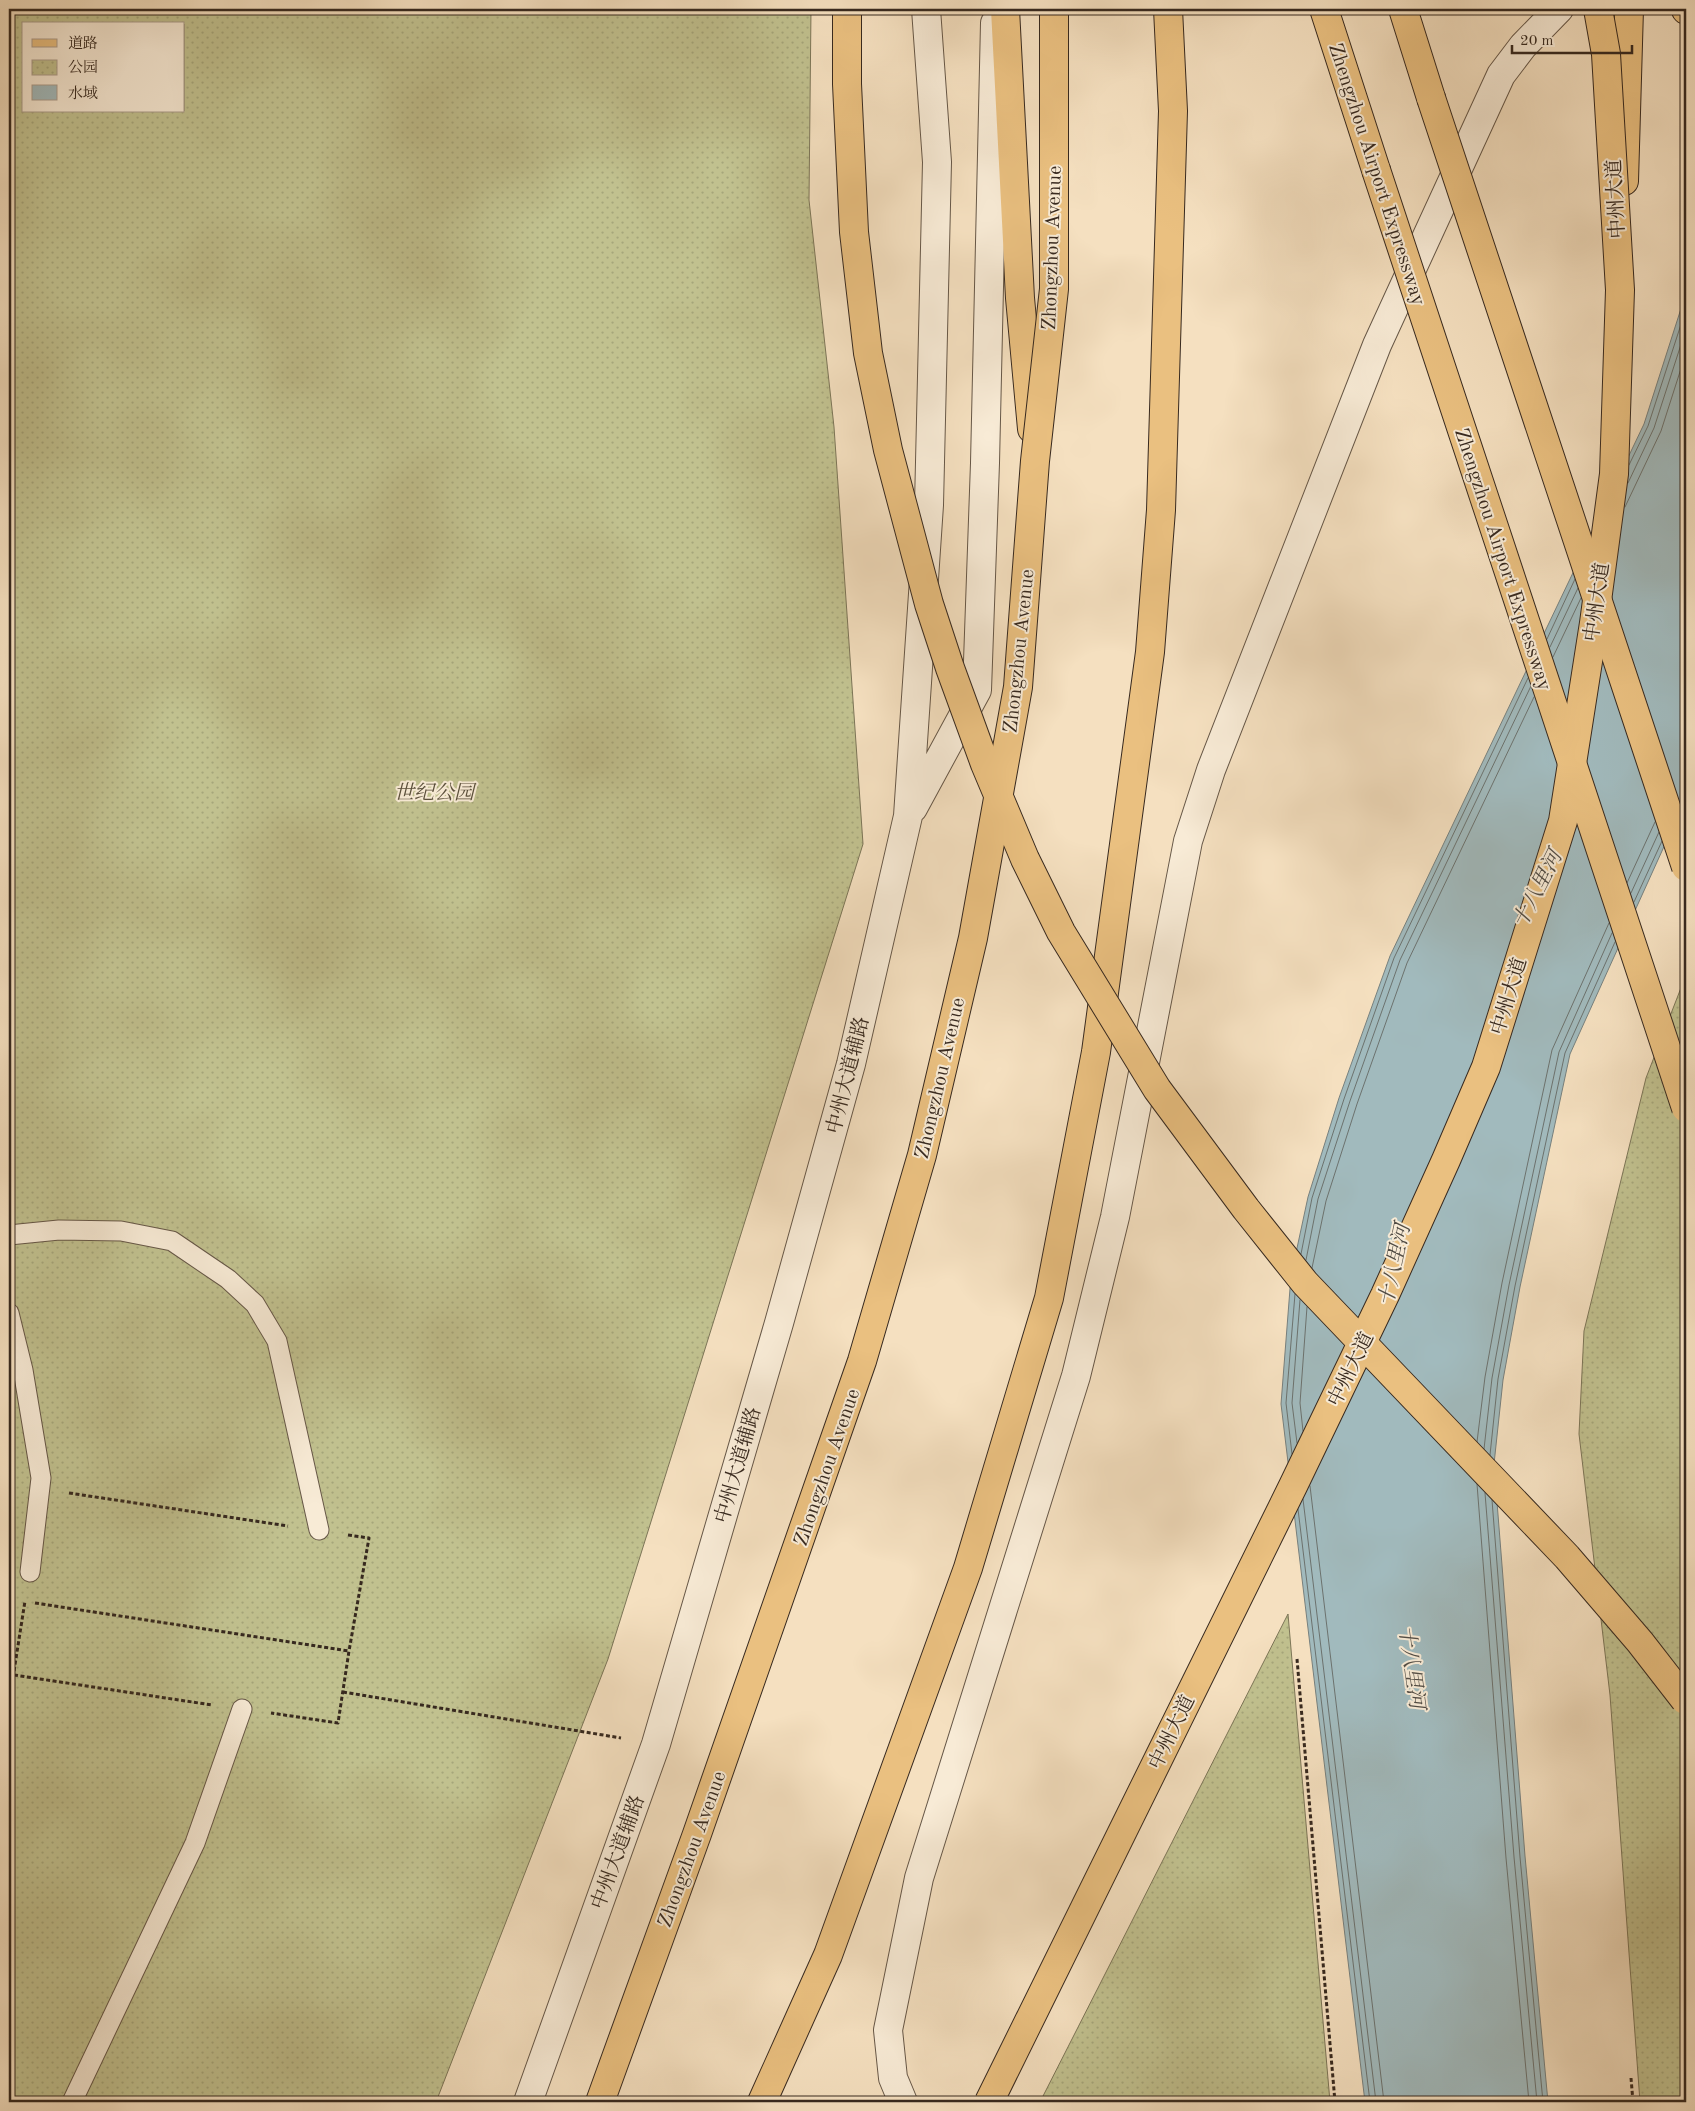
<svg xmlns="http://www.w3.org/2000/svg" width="1695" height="2111" font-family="'Old Standard TT','Noto Serif SC',serif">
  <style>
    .park { fill: url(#park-dots); stroke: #7c7557; fill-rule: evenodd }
    .water { fill: #a1babd; stroke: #77807e }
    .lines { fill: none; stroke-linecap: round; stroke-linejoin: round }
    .shore { stroke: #6c726e; stroke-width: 1 }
    .service-casing { stroke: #665747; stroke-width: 21 }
    .tertiary-casing { stroke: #665747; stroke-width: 30 }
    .primary-casing { stroke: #37291f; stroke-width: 30 }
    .trunk-casing { stroke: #37291f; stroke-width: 30 }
    .motorway-casing { stroke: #37291f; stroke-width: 30 }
    .path { stroke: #37291f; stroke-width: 3; stroke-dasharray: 4 2.5; stroke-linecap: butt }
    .service { stroke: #f8ebd6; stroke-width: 19 }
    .tertiary { stroke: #f8ebd6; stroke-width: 28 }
    .primary { stroke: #eac080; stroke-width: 28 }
    .trunk { stroke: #eac080; stroke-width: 28 }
    .motorway { stroke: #eac080; stroke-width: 28 }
    .trunk-bridge-casing { stroke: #37291f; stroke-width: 30; stroke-linecap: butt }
    .motorway-bridge-casing { stroke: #37291f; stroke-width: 30; stroke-linecap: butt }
    .trunk-bridge { stroke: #eac080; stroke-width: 28 }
    .motorway-bridge { stroke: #eac080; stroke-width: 28 }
    .labels { text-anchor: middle; stroke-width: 4; stroke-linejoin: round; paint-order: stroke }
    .street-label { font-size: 20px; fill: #37291f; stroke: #f8ebd6 }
    .park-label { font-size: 20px; font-style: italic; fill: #5a4f3b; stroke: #f8ebd6 }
    .water-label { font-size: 21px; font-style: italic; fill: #524d46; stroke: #f8ebd6 }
  </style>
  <defs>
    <pattern id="park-dots" width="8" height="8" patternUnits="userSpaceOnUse" patternTransform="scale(1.25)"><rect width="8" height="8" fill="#c1c18f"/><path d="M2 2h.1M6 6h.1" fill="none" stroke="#a6a67b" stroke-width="1.8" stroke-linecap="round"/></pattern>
  </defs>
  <rect width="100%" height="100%" fill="#f5e0c0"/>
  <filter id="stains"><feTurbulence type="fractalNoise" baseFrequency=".004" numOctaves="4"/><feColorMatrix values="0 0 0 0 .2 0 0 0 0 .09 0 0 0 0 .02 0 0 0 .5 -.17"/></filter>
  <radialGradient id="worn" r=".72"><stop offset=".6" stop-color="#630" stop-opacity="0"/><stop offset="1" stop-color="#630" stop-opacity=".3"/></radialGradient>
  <path class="park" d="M9,9H811L809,200L834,427L863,844L608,1659L436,2102H9ZM24,24H184V111H24Z
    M1686,975V2102H1640L1610,1695L1579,1434L1584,1331L1646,1078Z
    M1288,1614L1330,2102H1040Z"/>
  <path class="water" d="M1686,293V798L1570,1054L1520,1287L1503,1380L1494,1464L1525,1856L1548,2102H1365L1281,1404L1291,1276L1308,1197L1339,1098L1390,956L1644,424Z"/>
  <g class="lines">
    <path class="shore" d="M1629,465L1648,426L1686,309
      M1628,483L1654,428L1686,329
      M1625,507L1661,431L1686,353
      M1547,639L1575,579
      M1550,647L1578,588
      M1553,657L1581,598
      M1627,883L1655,822
      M1631,893L1659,832
      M1634,902L1662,841
      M1301,1254L1312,1198L1344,1099L1394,958L1528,678
      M1306,1260L1318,1199L1350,1101L1400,960L1531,686
      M1312,1268L1326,1201L1357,1104L1407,963L1534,697
      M1303,1431L1300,1403L1307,1307
      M1477,1442L1485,1377L1502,1283L1552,1050L1609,923
      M1297,1443L1292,1403L1300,1300
      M1484,1449L1492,1378L1509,1285L1559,1052L1612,933
      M1292,1454L1286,1403L1295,1294
      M1490,1455L1498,1379L1515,1286L1565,1053L1615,942
      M1477,1484L1506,1858L1529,2102
      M1310,1486L1384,2102
      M1485,1493L1514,1857L1537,2102
      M1303,1499L1376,2102
      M1492,1500L1520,1857L1543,2102
      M1298,1509L1370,2102"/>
    <defs>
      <path id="service" d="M9,1235L59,1230L121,1231L172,1241L228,1279L255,1304L277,1341L319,1530
        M9,1313L23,1370L41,1478L30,1572
        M72,2102L195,1843L242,1709"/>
      <path id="tertiary" d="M913,808L977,690L985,463L995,23
        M528,2102L656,1744L779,1323L851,1064L908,816L929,505L937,162L926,9
        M903,2102L893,2078L888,2030L919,1878L1076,1376L1115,1217L1188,841L1211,770L1377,345L1501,75L1523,46L1559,9"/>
      <path id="primary" d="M1686,9V10
        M762,2102L828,1955L968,1568L1049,1298L1096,1052L1150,652L1161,510L1173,111L1168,9"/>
      <path id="trunk" d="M1005,9L1020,298L1032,429
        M1624,181L1629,9"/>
      <path id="motorway" d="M1324,9L1376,170
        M1403,9L1431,98"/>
    </defs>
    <use href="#service" class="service-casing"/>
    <use href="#tertiary" class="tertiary-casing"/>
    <use href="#primary" class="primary-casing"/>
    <use href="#trunk" class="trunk-casing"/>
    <use href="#motorway" class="motorway-casing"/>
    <path class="path" d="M69,1493L288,1526
      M348,1535L369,1538L349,1651
      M35,1603L349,1651L338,1723L271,1713
      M1297,1659L1335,2102
      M14,1675L212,1705
      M343,1692L621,1738
      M9,1703L25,1601
      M1631,2078L1633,2102"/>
    <use href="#service" class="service"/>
    <use href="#tertiary" class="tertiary"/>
    <use href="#primary" class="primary"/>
    <use href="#trunk" class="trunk"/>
    <use href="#motorway" class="motorway"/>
    <defs>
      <path id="trunk-bridge" d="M600,2102L697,1834L862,1361L922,1155L973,938L1018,687L1035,461L1054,289V9
        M989,2102L1293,1486L1385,1295L1446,1160L1486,1067L1563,821L1594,623L1614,474L1620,290L1606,54L1598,9"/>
      <path id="motorway-bridge" d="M847,9V84L854,232L868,353L888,450L929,604L950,668L985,764L1025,859L1061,932L1157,1089L1246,1209L1305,1283L1567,1557L1640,1642L1685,1700
        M1431,98L1686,867
        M1376,170L1686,1108"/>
    </defs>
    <use href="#trunk-bridge" class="trunk-bridge-casing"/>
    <use href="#motorway-bridge" class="motorway-bridge-casing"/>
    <use href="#trunk-bridge" class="trunk-bridge"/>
    <use href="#motorway-bridge" class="motorway-bridge"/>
  </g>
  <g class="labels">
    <g class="street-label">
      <text transform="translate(1378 174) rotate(72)" y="7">Zhengzhou Airport Expressway</text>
      <text transform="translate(1615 199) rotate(-93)" y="7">中州大道</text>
      <text transform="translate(1051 248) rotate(-88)" y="7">Zhongzhou Avenue</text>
      <text transform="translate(1504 559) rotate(72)" y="7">Zhengzhou Airport Expressway</text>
      <text transform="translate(1596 602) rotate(-82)" y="7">中州大道</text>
      <text transform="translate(1018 651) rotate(-84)" y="7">Zhongzhou Avenue</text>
      <text transform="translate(1508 996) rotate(-73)" y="7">中州大道</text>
      <text transform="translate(847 1075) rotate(-76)" y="7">中州大道辅路</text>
      <text transform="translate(939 1078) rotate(-77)" y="7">Zhongzhou Avenue</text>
      <text transform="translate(1350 1369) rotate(-64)" y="7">中州大道</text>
      <text transform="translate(737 1465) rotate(-74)" y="7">中州大道辅路</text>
      <text transform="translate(826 1467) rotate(-71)" y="7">Zhongzhou Avenue</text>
      <text transform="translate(1171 1732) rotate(-64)" y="7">中州大道</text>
      <text transform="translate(691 1849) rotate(-70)" y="7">Zhongzhou Avenue</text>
      <text transform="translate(617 1852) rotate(-70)" y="7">中州大道辅路</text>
    </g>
    <g class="park-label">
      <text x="434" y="799">世纪公园</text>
    </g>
    <g class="water-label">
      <text transform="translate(1537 889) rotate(-63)" y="7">十八里河</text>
      <text transform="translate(1394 1265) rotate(-78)" y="7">十八里河</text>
      <text transform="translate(1412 1667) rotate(82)" y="7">十八里河</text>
    </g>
  </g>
  <rect width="1695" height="2111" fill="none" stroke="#f5e0c0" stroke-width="30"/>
  <rect x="10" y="10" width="1675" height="2091" fill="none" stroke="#37291f" stroke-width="2.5"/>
  <rect x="15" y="15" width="1665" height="2081" fill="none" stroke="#37291f"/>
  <rect x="22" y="22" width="162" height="90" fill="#f8ebd6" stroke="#ab9d8d"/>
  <rect x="32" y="39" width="25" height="8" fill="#eac080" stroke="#ab9d8d"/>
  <text x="68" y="48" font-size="15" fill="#37291f">道路</text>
  <rect x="32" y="60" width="25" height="15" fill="url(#park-dots)" stroke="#ab9d8d"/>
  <text x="68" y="72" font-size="15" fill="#37291f">公园</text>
  <rect x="32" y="85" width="25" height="15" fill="#a1babd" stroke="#ab9d8d"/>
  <text x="68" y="98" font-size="15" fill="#37291f">水域</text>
  <path d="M1512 45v8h120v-8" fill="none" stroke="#37291f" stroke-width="2.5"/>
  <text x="1520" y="45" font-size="15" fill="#37291f" stroke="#f8ebd6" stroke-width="4" paint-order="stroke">20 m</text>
  <rect width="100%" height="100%" filter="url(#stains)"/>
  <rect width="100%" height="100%" fill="url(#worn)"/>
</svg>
